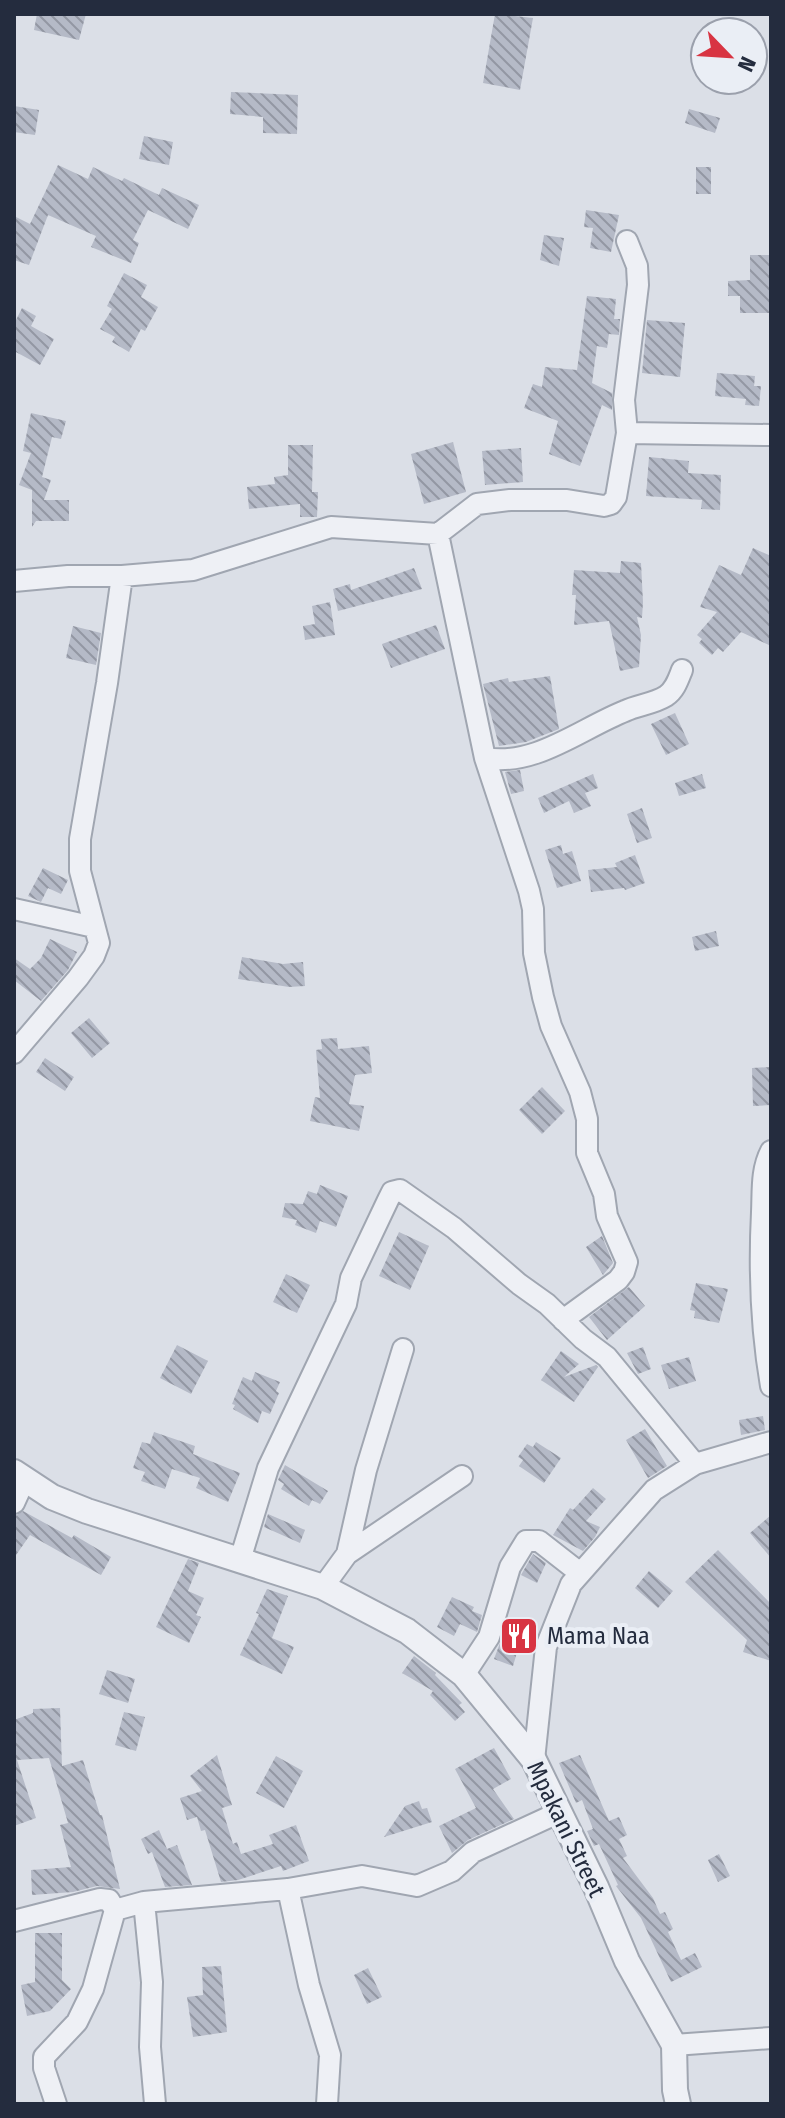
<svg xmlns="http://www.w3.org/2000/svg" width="785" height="2118" font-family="'Fira Sans Condensed',sans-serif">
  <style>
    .building { fill: url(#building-back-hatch) }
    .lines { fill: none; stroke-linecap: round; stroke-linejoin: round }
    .minor-casing { stroke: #a0a6b1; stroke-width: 24 }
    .tertiary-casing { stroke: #a0a6b1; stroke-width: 28 }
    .minor { stroke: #eef0f5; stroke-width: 20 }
    .tertiary { stroke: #eef0f5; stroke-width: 24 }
    .labels { text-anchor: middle; stroke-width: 8; stroke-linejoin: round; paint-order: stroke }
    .poi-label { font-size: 24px; fill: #242c3e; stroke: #eaeef5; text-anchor: start }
    .street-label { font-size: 24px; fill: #242c3e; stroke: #eaeef5 }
  </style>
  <defs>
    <pattern id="building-back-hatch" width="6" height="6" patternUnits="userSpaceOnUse" patternTransform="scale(2)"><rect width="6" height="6" fill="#b5bac7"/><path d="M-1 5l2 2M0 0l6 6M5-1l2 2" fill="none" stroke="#9397a3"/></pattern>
  </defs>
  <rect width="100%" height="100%" fill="#dbdfe7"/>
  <path class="building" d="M37,14H86L79,40L34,30Z
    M495,14L533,18L520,90L483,83Z
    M231,92L298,95L297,134L263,133V117L230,114Z
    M14,106L39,110L35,135L14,132Z
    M689,109L720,118L715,133L685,123Z
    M144,136L173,142L169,165L139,159Z
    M58,165L88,179L93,167L122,181L124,178L159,195L162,188L199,205L188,229L148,210L133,240L139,243L131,263L91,247L96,236L48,215L29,265L14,260V216L30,224Z
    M696,167H711V194H696Z
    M586,210L619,215L611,252L590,248L593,228L584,227Z
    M544,235L564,238L559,266L540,260Z
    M750,255H771V313H740V296H728V281L750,280Z
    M124,273L147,285L141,297L158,307L145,331L141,329L129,352L112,342L115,337L100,329L112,309L107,306Z
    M587,296L616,299L614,319H620L619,335L609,334L607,348L597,346L592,383L612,393V410L602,405L580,466L549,454L558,421L524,408L533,384L542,387L545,367L577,370Z
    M22,308L36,316L31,326L54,339L40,365L14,351V324Z
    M647,320L685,323L680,377L642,373Z
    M717,373L755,376L754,386H761L759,406L745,405L746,399L715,396Z
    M31,413L66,421L61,439L52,437L42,477L51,480L44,500H69V521H36L32,527V490L19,485L31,453L23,451Z
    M453,442L466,492L424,504L411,454Z
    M288,445H313L312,492H318L317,517H300V504L249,509L247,487L275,484L274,477L288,475Z
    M521,448L523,482L485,485L482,451Z
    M649,457L689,461L688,473L721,475L720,510L701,509L702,500L646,496Z
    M753,548L771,556V646L741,632L723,652L718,648L712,655L699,643L702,639L697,635L717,612L700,607L719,565L741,575Z
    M621,561L641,563L643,602L642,618L637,617L641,635L639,667L620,671L609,621L574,625L576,595H572L574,570L620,573Z
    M414,568L422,589L338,611L333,589L350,584L351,590Z
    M330,602L335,635L305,640L303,626L315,624L312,606Z
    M436,625L445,649L391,668L382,644Z
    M73,626L101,633L96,665L66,658Z
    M550,676L559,729L526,742L499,746L483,684L508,678L509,682Z
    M675,713L689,744L666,755L651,724Z
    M520,770L524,791L511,794L505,772Z
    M593,774L598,788L585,793L591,806L574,813L569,801L544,813L538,798Z
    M702,774L706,788L679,796L675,783Z
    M642,808L652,838L637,843L627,814Z
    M561,845L563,854L572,851L581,881L557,888L545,850Z
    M635,855L645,883L625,890L624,888L591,892L588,870L617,867L615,863Z
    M43,868L68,880L61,894L48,888L41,902L28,896Z
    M716,931L719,946L695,951L692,937Z
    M50,939L77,952L68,970L41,1001L14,980V958L30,969L41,958Z
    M242,957L283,964L303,962L305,986L289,987L238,979Z
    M89,1018L110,1043L92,1058L71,1033Z
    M337,1038L338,1049L369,1046L372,1073L355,1075L349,1104L364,1106L359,1131L310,1121L315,1097L320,1098L316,1050L322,1049L321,1039Z
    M45,1058L74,1077L65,1091L36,1072Z
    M771,1067V1105L753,1106L752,1068Z
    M542,1087L565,1111L542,1134L519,1110Z
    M320,1185L348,1196L336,1227L320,1221L316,1233L295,1225L297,1220L282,1217L285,1203L303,1204L308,1191L317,1194Z
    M399,1232L429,1246L410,1290L379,1276Z
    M602,1236L613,1263L603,1275L586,1247Z
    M286,1274L310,1285L297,1313L273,1302Z
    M696,1283L728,1289L719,1323L694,1318L695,1311L690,1310Z
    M629,1287L645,1306L607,1340L589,1317Z
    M177,1345L208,1361L191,1394L160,1378Z
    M643,1347L651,1369L638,1374L627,1353Z
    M561,1351L579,1364L564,1377L596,1365L598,1367L574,1402L541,1380Z
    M689,1357L696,1381L669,1389L661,1365Z
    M255,1372L280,1382L276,1391L279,1393L270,1414L262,1411L258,1423L233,1409L235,1405L232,1404L243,1377L252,1381Z
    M763,1416L765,1430L741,1435L739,1420Z
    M645,1429L667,1466L648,1478L626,1440Z
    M154,1432L195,1446L193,1454L240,1473L228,1502L196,1488L200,1478L172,1469L165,1489L141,1481L145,1472L133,1468L142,1442L150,1444Z
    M536,1442L561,1458L544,1483L519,1466L523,1460L518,1457L527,1444L533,1447Z
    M285,1465L328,1491L320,1504L312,1500L309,1506L281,1489L284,1484L278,1480Z
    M593,1488L606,1499L586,1521L600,1527L595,1537L583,1551L553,1535L570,1508L573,1510Z
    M23,1511L72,1538L74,1535L111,1557L101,1575L30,1535L14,1558V1517Z
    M268,1514L305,1530L300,1543L264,1527Z
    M771,1515V1558L750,1533Z
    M718,1550L771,1604V1661L743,1652L747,1640L685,1582Z
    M533,1554L546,1563L537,1583L521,1575Z
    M188,1559L199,1563L188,1591L204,1598L196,1615L201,1617L189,1643L156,1627Z
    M649,1571L673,1591L658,1608L635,1588Z
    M267,1589L288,1596L272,1638L294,1647L282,1674L240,1655L259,1614L256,1613Z
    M452,1597L474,1607L472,1611L482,1615L477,1632L460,1624L454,1636L437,1627Z
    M506,1627L523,1632L513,1666L494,1659Z
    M414,1656L436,1673L435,1675L462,1703L459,1705L465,1712L455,1721L430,1695L433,1691L402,1673Z
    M107,1670L135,1679L128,1703L99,1694Z
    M60,1708L62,1766L83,1760L100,1815H102L120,1889L97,1886L73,1892L32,1895L31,1870L71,1867L60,1825L68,1823L49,1758L17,1760L36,1818L14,1826V1720L33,1713V1709Z
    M124,1712L145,1717L136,1751L115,1745Z
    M494,1748L511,1779L493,1789L514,1819L468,1840L452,1853L439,1826L476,1808L455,1769Z
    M217,1755L232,1805L222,1808L233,1844L237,1842L241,1854L273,1844L269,1835L296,1825L309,1861L283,1871L281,1866L238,1880L221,1882L205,1830L201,1831L197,1817L187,1820L180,1798L202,1791L190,1776Z
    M580,1755L609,1821L619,1817L627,1835L619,1839L627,1856L623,1858L653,1898L660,1914L665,1912L673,1929L668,1932L681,1960L695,1953L702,1967L671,1982L641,1918L616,1886L618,1885L599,1844L594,1846L587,1831L593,1829L582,1800L576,1803L559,1763Z
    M276,1756L303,1771L284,1808L256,1793Z
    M419,1801L422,1809L427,1808L432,1822L384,1837L405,1806Z
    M159,1830L167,1849L177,1845L192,1885L165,1887L152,1852L148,1854L141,1839Z
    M719,1854L730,1876L718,1882L708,1860Z
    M35,1933H62V1980L71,1989L50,2011L27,2016L21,1985L35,1982Z
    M221,1966L227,2032L193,2037L187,1997L203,1995L202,1967Z
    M368,1968L382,1997L367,2004L354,1975Z"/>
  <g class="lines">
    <defs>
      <path id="minor" d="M627,433L771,435
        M438,534L485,758C535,767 580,729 625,711C638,705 653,704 666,696C675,690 678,680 682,670
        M14,581L68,576H122L193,570L331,527L438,534L477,504L510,500H567L604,506L611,504L616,497L627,433L624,400L638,285L637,266L627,241
        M485,758L529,891L533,909L534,953L543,997L551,1026L580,1092L587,1119V1153L604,1194L607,1216L627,1262L624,1272L618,1280L563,1320
        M14,909L94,927
        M14,1053L78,978L94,956L99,943L80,871V839L107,683L122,576
        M771,1151C761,1170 763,1191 762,1212C759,1271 761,1328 771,1386
        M14,1503L24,1481
        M347,1554L366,1470L403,1349
        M240,1560L268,1468L346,1304L351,1278L388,1200L392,1192L400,1190L454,1228L519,1284L547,1304L583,1339L607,1357L695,1464
        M323,1587L347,1554L462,1476
        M464,1675L489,1637L510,1567L526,1541H539L580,1573
        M534,1760L546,1647L571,1584L654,1490L695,1464L771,1442
        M288,1889L309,1985L330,2055L327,2104
        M144,1902L152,1982L150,2047L155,2104
        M14,1921L100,1899L109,1900L115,1910
        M674,2045L771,2038
        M56,2104L44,2068V2057L77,2022L93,1989L115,1910L144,1902L288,1889L362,1876L417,1886L452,1871L473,1852L560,1812"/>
      <path id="tertiary" d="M14,1472L52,1497L87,1511L323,1587L407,1631L464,1675L534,1760L596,1887L627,1961L674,2045L675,2090L678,2104"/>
    </defs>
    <use href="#minor" class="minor-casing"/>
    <use href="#tertiary" class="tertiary-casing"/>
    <use href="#minor" class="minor"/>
    <use href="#tertiary" class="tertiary"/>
  </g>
  <defs>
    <symbol id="restaurant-square" viewBox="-11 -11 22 22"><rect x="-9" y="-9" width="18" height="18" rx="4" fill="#d83442" stroke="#eaeef5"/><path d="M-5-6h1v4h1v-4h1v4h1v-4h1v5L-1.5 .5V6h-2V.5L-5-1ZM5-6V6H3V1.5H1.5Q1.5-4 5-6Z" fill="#fff"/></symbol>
  </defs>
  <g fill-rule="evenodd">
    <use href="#restaurant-square" x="497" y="1614" width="44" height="44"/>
  </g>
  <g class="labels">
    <g class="poi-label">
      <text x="547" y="1644">Mama Naa</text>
    </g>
    <g class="street-label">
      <text transform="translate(566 1829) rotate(64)" y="8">Mpakani Street</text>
    </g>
  </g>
  <rect width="785" height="2118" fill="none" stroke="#242c3e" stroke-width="32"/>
  <g transform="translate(729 56) rotate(115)"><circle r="38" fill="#eaeef5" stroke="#9ba0ac" stroke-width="2"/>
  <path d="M0-6L14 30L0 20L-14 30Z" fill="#d83442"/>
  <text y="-12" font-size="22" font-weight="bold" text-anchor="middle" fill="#242c3e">N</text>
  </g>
</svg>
